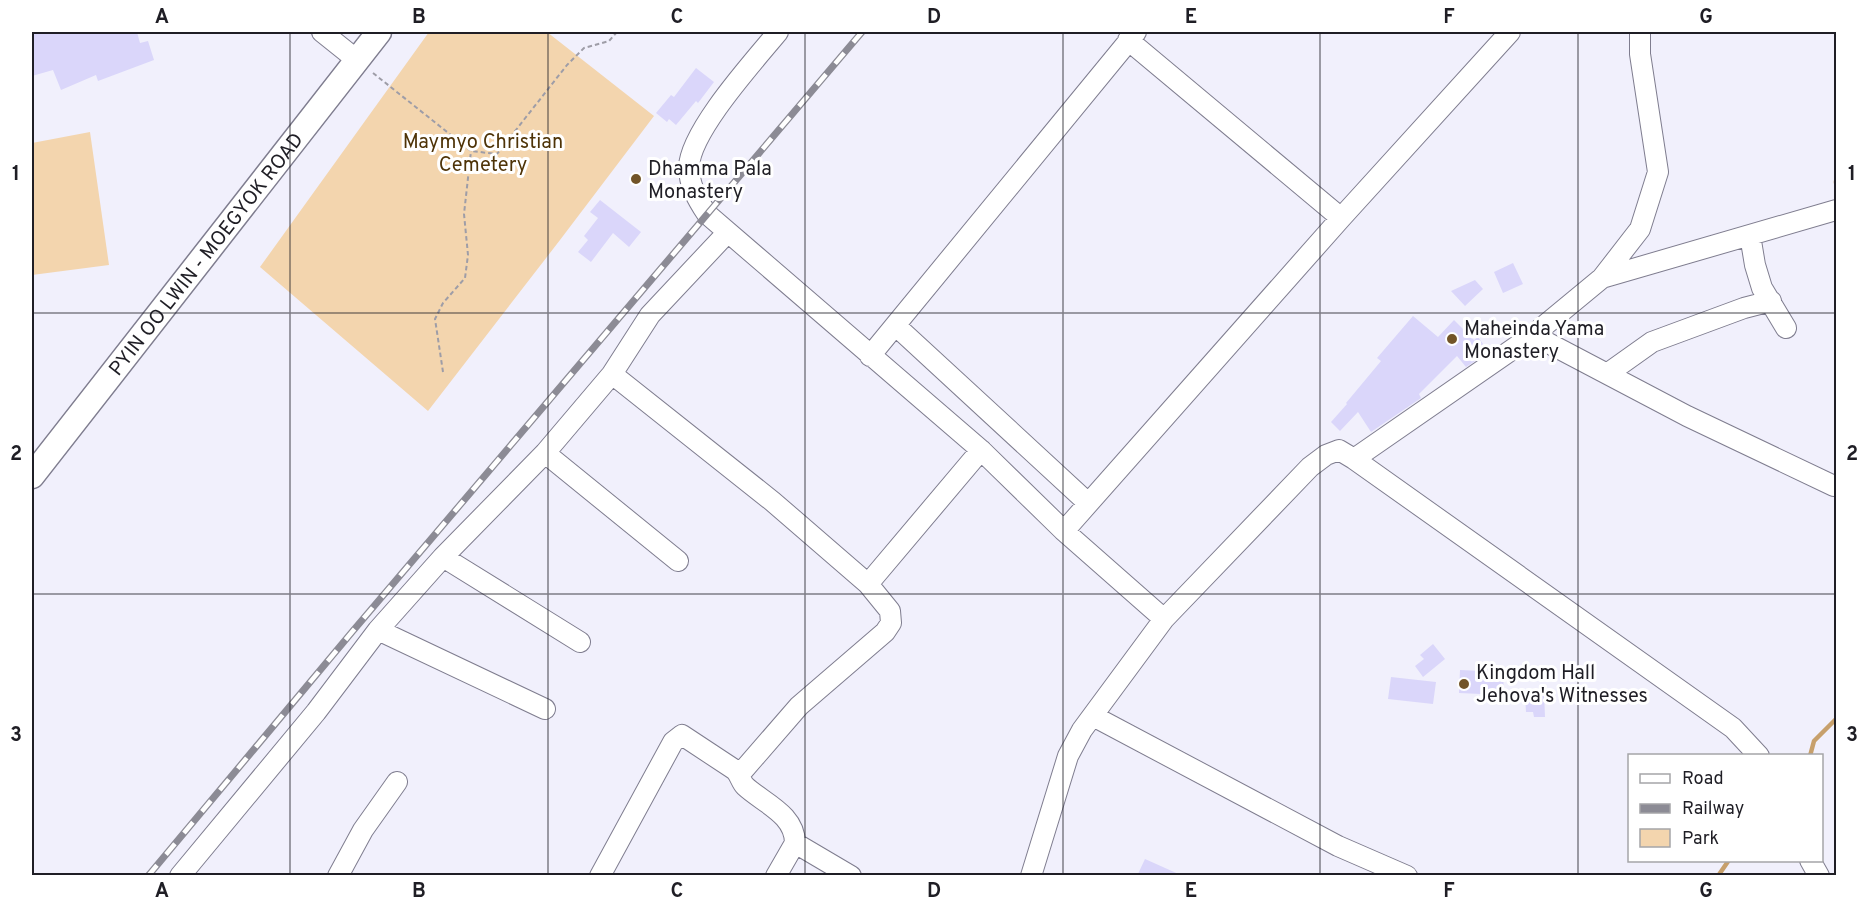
<svg xmlns="http://www.w3.org/2000/svg" width="1868" height="907" font-family="Overpass,sans-serif">
  <style>
    .green { fill: #f3d5ae }
    .lines { fill: none; stroke-linecap: round; stroke-linejoin: round }
    .stream { stroke: #c7a06c; stroke-width: 4.5 }
    .building { fill: #dad6fa }
    .minor-casing { stroke: #7f7d8f; stroke-width: 22 }
    .major-casing { stroke: #7f7d8f; stroke-width: 27 }
    .path { stroke: #9e9da7; stroke-width: 2; stroke-dasharray: 4.5 3; stroke-linecap: butt }
    .minor { stroke: #fff; stroke-width: 20 }
    .major { stroke: #fff; stroke-width: 24 }
    .rail-casing { stroke: #8c8b95; stroke-width: 7 }
    .rail { stroke: #fff; stroke-width: 4.5; stroke-dasharray: 14; stroke-linecap: butt }
    .grid { fill: none; stroke: #1f1e25; stroke-width: 1.5; stroke-opacity: 0.55 }
    .poi-dot { fill: #725428; stroke: #fff; stroke-width: 2 }
    .labels { text-anchor: middle; stroke-width: 6; stroke-linejoin: round; paint-order: stroke }
    .park-label { font-size: 20px; fill: #4e3307; stroke: #fff }
    .poi-label { font-size: 20px; fill: #1f1e25; stroke: #fff; text-anchor: start }
    .street-label { font-size: 20px; fill: #1f1e25; stroke: #fff }
    .neatline { fill: none; stroke: #1f1e25; stroke-width: 2 }
    .grid-label { font-size: 20px; text-anchor: middle; font-weight: bold; fill: #1f1e25 }
  </style>
  <rect width="100%" height="100%" fill="#f1f0fc"/>
  <path class="green" d="M429,32H547L654,116L560,240L428,411L260,267Z
    M90,132L109,265L32,275V143Z"/>
  <g class="lines">
    <path class="stream" d="M1836,181V183
      M1810,756L1814,741L1836,719
      M1718,876L1729,860"/>
  </g>
  <path class="building" d="M37,32H137L140,43L148,41L154,60L98,81L96,75L61,90L53,70L32,76V33Z
    M696,68L714,82L698,103L696,101L676,125L669,119L667,122L656,113L671,95L674,97Z
    M600,200L641,232L629,247L613,233L591,262L578,252L588,240L584,236L598,218L590,212Z
    M1513,263L1523,284L1503,293L1494,272Z
    M1475,280L1483,289L1465,306L1451,291Z
    M1413,316L1438,337L1454,320L1474,340L1478,337L1486,348L1476,357L1478,359L1466,367L1457,356L1419,394L1421,398L1371,432L1358,412L1340,431L1331,422L1347,404L1346,403L1381,361L1377,358Z
    M1433,644L1445,659L1423,677L1415,666L1424,659L1420,655Z
    M1460,670L1504,672L1503,695L1459,693Z
    M1391,677L1436,682L1433,704L1388,699Z
    M1544,692L1545,717H1534L1533,712H1526L1525,693Z
    M1145,859L1183,876H1137Z"/>
  <g class="lines">
    <defs>
      <path id="minor" d="M322,32L357,60
        M778,32C755,60 690,131 689,167C689,185 697,199 707,214L981,450L1064,531L1164,619
        M1128,40L1341,218
        M1750,235L1755,265L1762,288L1786,328
        M1602,278L1836,210
        M896,326L1088,503
        M1533,335L1687,416L1834,486
        M870,356L1136,32
        M612,374L772,501L868,584L890,611L891,623L885,632L799,706L740,774
        M1607,374L1652,342L1744,308L1771,301
        M545,453L678,561
        M1354,459L1533,335L1602,278L1640,229L1658,172L1640,54V32
        M1064,531L1341,218L1510,32
        M443,557L580,642
        M868,584L981,450
        M378,630L545,709
        M1093,716L1338,846L1407,876
        M1810,860L1819,876
        M180,876L316,712L378,630L443,557L545,453L612,374L650,315L727,233
        M338,876L363,830L397,782
        M600,876L673,742L682,735L735,770C740,775 741,782 745,786C763,803 795,814 795,843L851,876
        M776,876L795,843
        M1031,876L1068,756L1082,730L1164,619L1310,467L1326,455L1339,450L1354,459L1733,728L1759,756"/>
      <g id="major">
        <path id="s1" d="M32,476L379,32"/>
      </g>
    </defs>
    <use href="#minor" class="minor-casing"/>
    <use href="#major" class="major-casing"/>
    <path class="path" d="M373,73L471,151L497,154L567,65L584,48L609,41L617,32
      M443,372L435,319L443,303L465,278L468,255L464,214L471,151"/>
    <use href="#minor" class="minor"/>
    <use href="#major" class="major"/>
    <defs>
      <path id="rail" d="M148,876L352,632L862,32"/>
    </defs>
    <use href="#rail" class="rail-casing"/>
    <use href="#rail" class="rail"/>
  </g>
  <path class="grid" d="M290,32V876M548,32V876M805,32V876M1063,32V876M1320,32V876M1578,32V876M32,313H1836M32,594H1836"/>
  <g class="poi-dot">
    <circle cx="636" cy="179" r="6"/>
    <circle cx="1452" cy="339" r="6"/>
    <circle cx="1464" cy="684" r="6"/>
  </g>
  <g class="labels">
    <g class="park-label">
      <text x="483" y="148">Maymyo Christian<tspan x="483" dy="23">Cemetery</tspan></text>
    </g>
    <g class="poi-label">
      <text x="648" y="175">Dhamma Pala<tspan x="648" dy="23">Monastery</tspan></text>
      <text x="1464" y="335">Maheinda Yama<tspan x="1464" dy="23">Monastery</tspan></text>
      <text x="1476" y="679">Kingdom Hall<tspan x="1476" dy="23">Jehova's Witnesses</tspan></text>
    </g>
    <g class="street-label">
      <text dy="7" stroke="none"><textPath href="#s1" startOffset="282">PYIN OO LWIN - MOEGYOK ROAD</textPath></text>
    </g>
  </g>
  <rect width="1868" height="907" fill="none" stroke="#ffffff" stroke-width="66"/>
  <rect x="1628" y="754" width="195" height="108" fill="#ffffff" stroke="#a5a5a8" stroke-width="1.5"/>
  <rect x="1640" y="774" width="30" height="9" fill="#ffffff" stroke="#a5a5a8" stroke-width="1.5"/>
  <text x="1682" y="784" font-size="18" fill="#1f1e25">Road</text>
  <rect x="1640" y="804" width="30" height="9" fill="#8c8b95" stroke="#a5a5a8" stroke-width="1.5"/>
  <text x="1682" y="814" font-size="18" fill="#1f1e25">Railway</text>
  <rect x="1640" y="829" width="30" height="18" fill="#f3d5ae" stroke="#a5a5a8" stroke-width="1.5"/>
  <text x="1682" y="844" font-size="18" fill="#1f1e25">Park</text>
  <rect x="33" y="33" width="1802" height="841" class="neatline"/>
  <g class="grid-label">
    <text x="162" y="23">A</text>
    <text x="419" y="23">B</text>
    <text x="677" y="23">C</text>
    <text x="934" y="23">D</text>
    <text x="1191" y="23">E</text>
    <text x="1449" y="23">F</text>
    <text x="1706" y="23">G</text>
    <text x="16" y="180">1</text>
    <text x="1852" y="180">1</text>
    <text x="16" y="460">2</text>
    <text x="1852" y="460">2</text>
    <text x="16" y="741">3</text>
    <text x="1852" y="741">3</text>
    <text x="162" y="897">A</text>
    <text x="419" y="897">B</text>
    <text x="677" y="897">C</text>
    <text x="934" y="897">D</text>
    <text x="1191" y="897">E</text>
    <text x="1449" y="897">F</text>
    <text x="1706" y="897">G</text>
  </g>
</svg>
